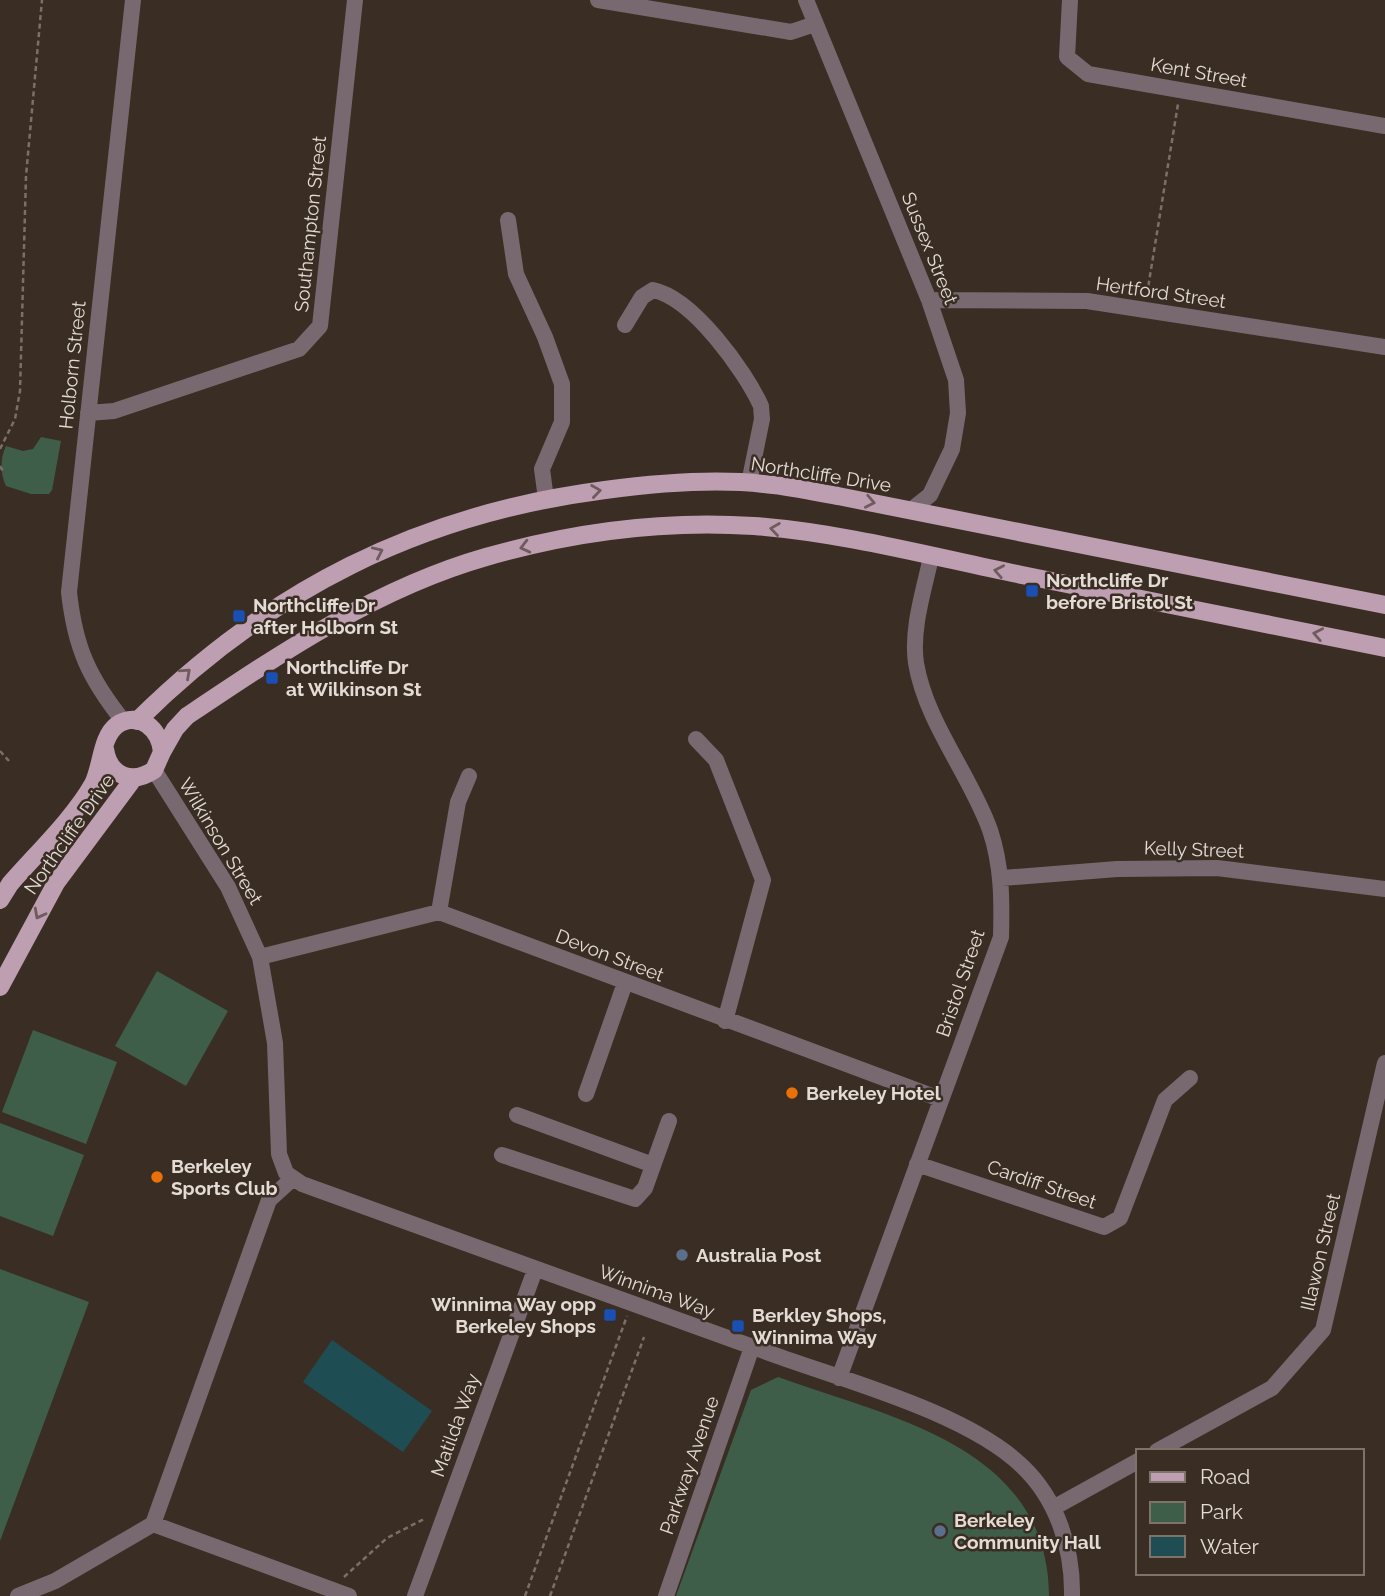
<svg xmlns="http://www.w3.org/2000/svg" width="1385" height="1596" font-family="Raleway,sans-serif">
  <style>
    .green { fill: #3e5e49 }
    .water { fill: #1e4d54 }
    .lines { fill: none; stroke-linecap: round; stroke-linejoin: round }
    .path { stroke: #7b7067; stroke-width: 2.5; stroke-dasharray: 5 3.5; stroke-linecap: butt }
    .minor { stroke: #786971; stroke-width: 16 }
    .major { stroke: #be9fb1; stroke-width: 18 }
    .oneway { stroke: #6f5b5c }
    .transit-dot { fill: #1a4fb4; stroke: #3a2e24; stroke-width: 2.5 }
    .food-dot { fill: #e8710a; stroke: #3a2e24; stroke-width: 2.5 }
    .service-dot { fill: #5c6f8a; stroke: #3a2e24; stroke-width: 2.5 }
    .labels { text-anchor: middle; stroke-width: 5; stroke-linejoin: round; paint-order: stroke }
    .street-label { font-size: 19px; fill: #e3dbd4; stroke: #3a2e24 }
    .poi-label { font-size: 19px; font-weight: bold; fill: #e3dbd4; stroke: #3a2e24; text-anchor: start }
  </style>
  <rect width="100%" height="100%" fill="#3a2e24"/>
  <path class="green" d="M41,437L61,441L52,490L49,494H31L6,486C0,473 0,458 6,446L23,451L33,449Z
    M157,971L228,1011L186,1086L115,1046Z
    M33,1030L117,1062L86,1144L2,1112Z
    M0,1123L84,1155L53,1236L0,1216Z
    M0,1269L89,1302L0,1541Z
    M778,1377C891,1418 1048,1446 1049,1596H676L751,1390Z"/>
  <path class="water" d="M332,1340L432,1411L403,1452L303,1382Z"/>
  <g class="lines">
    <path class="path" d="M1147,294L1178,104
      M0,449L15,419L20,391L26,176L42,0
      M0,466L4,473
      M0,751L9,761
      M344,1577L387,1538L426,1518
      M525,1596L627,1316
      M550,1596L644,1337"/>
    <path class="minor" d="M598,0L791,32L815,24
      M806,0L929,300L956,380L958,413L952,449L930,495L911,510
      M1070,0L1067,57L1088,74L1385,126
      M508,220L516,274L545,337L562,384V422L542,469L546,499
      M929,300L1087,301L1385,347
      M625,325L642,297L653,290C693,298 745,371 761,406L762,419L749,483
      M88,413L114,411L299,349L320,326L355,0
      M124,722C89,678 75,648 69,592L133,0
      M696,739L716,760L763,880L725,1021
      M154,770L228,887L260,957L275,1043L279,1154L286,1173L302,1184C459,1241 615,1297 772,1354C846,1381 967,1413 1022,1466C1057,1499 1073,1549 1072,1596
      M1002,878L1117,869L1217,868L1385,889
      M439,912L458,802L469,776
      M260,957L439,912L940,1099
      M586,1094L625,983
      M517,1115L653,1165
      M502,1155L635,1199L645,1188L669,1121
      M917,1164L1104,1227L1120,1218L1165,1100L1190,1078
      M839,1378L1001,937C1002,900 1002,866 990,830C970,774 926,723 916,663C911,629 924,590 931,557
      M1157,1451L1272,1388L1323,1330L1385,1063
      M1053,1508L1138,1461
      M153,1524L269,1200L292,1179
      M153,1524L349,1596
      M18,1596L55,1581L153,1524
      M415,1596L535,1270
      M666,1596L752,1347"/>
    <path class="major" d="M137,721C269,590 419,514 605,490C657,483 712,478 764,484C789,486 813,492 838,496L1385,605
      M162,752L175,729L187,716C281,653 377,588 486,557C573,532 664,520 754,526C846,533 937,558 1027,576C1146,600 1266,624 1385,648
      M0,900L10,884C36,854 74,818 93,784C102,766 101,737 117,725C140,710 160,730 162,752L154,770C132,785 109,776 105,749
      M0,987L56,883L134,778"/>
  </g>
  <defs><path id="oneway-chevron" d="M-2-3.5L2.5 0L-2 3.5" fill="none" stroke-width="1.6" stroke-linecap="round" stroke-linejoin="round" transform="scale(1.75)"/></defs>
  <g class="oneway">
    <use href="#oneway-chevron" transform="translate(596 491) rotate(-8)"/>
    <use href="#oneway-chevron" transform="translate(870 502) rotate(11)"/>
    <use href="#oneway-chevron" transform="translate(775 529) rotate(-172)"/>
    <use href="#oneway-chevron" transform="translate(525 547) rotate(166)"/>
    <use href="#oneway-chevron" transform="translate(378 552) rotate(-25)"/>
    <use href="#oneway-chevron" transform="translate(999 571) rotate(-169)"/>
    <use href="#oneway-chevron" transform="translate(1318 634) rotate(-169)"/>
    <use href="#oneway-chevron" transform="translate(186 673) rotate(-42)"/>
    <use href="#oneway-chevron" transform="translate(39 914) rotate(118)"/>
  </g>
  <g class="transit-dot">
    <rect x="1025" y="584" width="14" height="14" rx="3.5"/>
    <rect x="232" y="609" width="14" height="14" rx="3.5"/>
    <rect x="265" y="671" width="14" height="14" rx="3.5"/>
    <rect x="603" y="1308" width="14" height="14" rx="3.5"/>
    <rect x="731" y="1319" width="14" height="14" rx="3.5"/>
  </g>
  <g class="food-dot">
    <circle cx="792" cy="1093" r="7"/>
    <circle cx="157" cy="1177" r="7"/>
  </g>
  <g class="service-dot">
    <circle cx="682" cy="1255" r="7"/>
    <circle cx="940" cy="1531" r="7"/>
  </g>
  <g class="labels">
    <g class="street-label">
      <text transform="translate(1199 72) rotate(10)" y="7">Kent Street</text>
      <text transform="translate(310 224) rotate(-84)" y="7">Southampton Street</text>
      <text transform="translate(930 248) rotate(68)" y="7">Sussex Street</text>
      <text transform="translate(1161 292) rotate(8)" y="7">Hertford Street</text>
      <text transform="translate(72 365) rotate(-84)" y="7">Holborn Street</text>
      <text transform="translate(821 474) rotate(9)" y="7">Northcliffe Drive</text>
      <text transform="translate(69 834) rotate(-55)" y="7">Northcliffe Drive</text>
      <text transform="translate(221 841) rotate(59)" y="7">Wilkinson Street</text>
      <text transform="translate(1194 849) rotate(2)" y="7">Kelly Street</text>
      <text transform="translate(610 955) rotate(21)" y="7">Devon Street</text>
      <text transform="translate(960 983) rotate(-71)" y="7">Bristol Street</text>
      <text transform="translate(1042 1184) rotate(19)" y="7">Cardiff Street</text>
      <text transform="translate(1320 1252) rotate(-77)" y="7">Illawon Street</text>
      <text transform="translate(657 1291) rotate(20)" y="7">Winnima Way</text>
      <text transform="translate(455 1425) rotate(-70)" y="7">Matilda Way</text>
      <text transform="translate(689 1465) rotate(-71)" y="7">Parkway Avenue</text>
    </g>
    <g class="poi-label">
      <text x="1046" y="587">Northcliffe Dr<tspan x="1046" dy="22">before Bristol St</tspan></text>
      <text x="253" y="612">Northcliffe Dr<tspan x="253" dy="22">after Holborn St</tspan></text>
      <text x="286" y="674">Northcliffe Dr<tspan x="286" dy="22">at Wilkinson St</tspan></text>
      <text x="806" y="1100">Berkeley Hotel</text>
      <text x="171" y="1173">Berkeley<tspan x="171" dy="22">Sports Club</tspan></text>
      <text x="696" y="1262">Australia Post</text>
      <text x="596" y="1311" text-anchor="end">Winnima Way opp<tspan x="596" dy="22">Berkeley Shops</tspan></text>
      <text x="752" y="1322">Berkley Shops,<tspan x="752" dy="22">Winnima Way</tspan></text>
      <text x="954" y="1527">Berkeley<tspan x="954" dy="22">Community Hall</tspan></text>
    </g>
  </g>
  <rect x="1136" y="1449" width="228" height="126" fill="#3a2e24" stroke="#7e736a" stroke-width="2"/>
  <rect x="1150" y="1472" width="35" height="10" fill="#be9fb1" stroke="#7e736a" stroke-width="2"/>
  <text x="1200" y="1484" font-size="21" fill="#e3dbd4">Road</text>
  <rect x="1150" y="1502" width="35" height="21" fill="#3e5e49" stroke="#7e736a" stroke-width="2"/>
  <text x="1200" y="1519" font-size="21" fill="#e3dbd4">Park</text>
  <rect x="1150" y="1536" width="35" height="21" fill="#1e4d54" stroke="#7e736a" stroke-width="2"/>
  <text x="1200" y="1554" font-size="21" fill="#e3dbd4">Water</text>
</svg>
